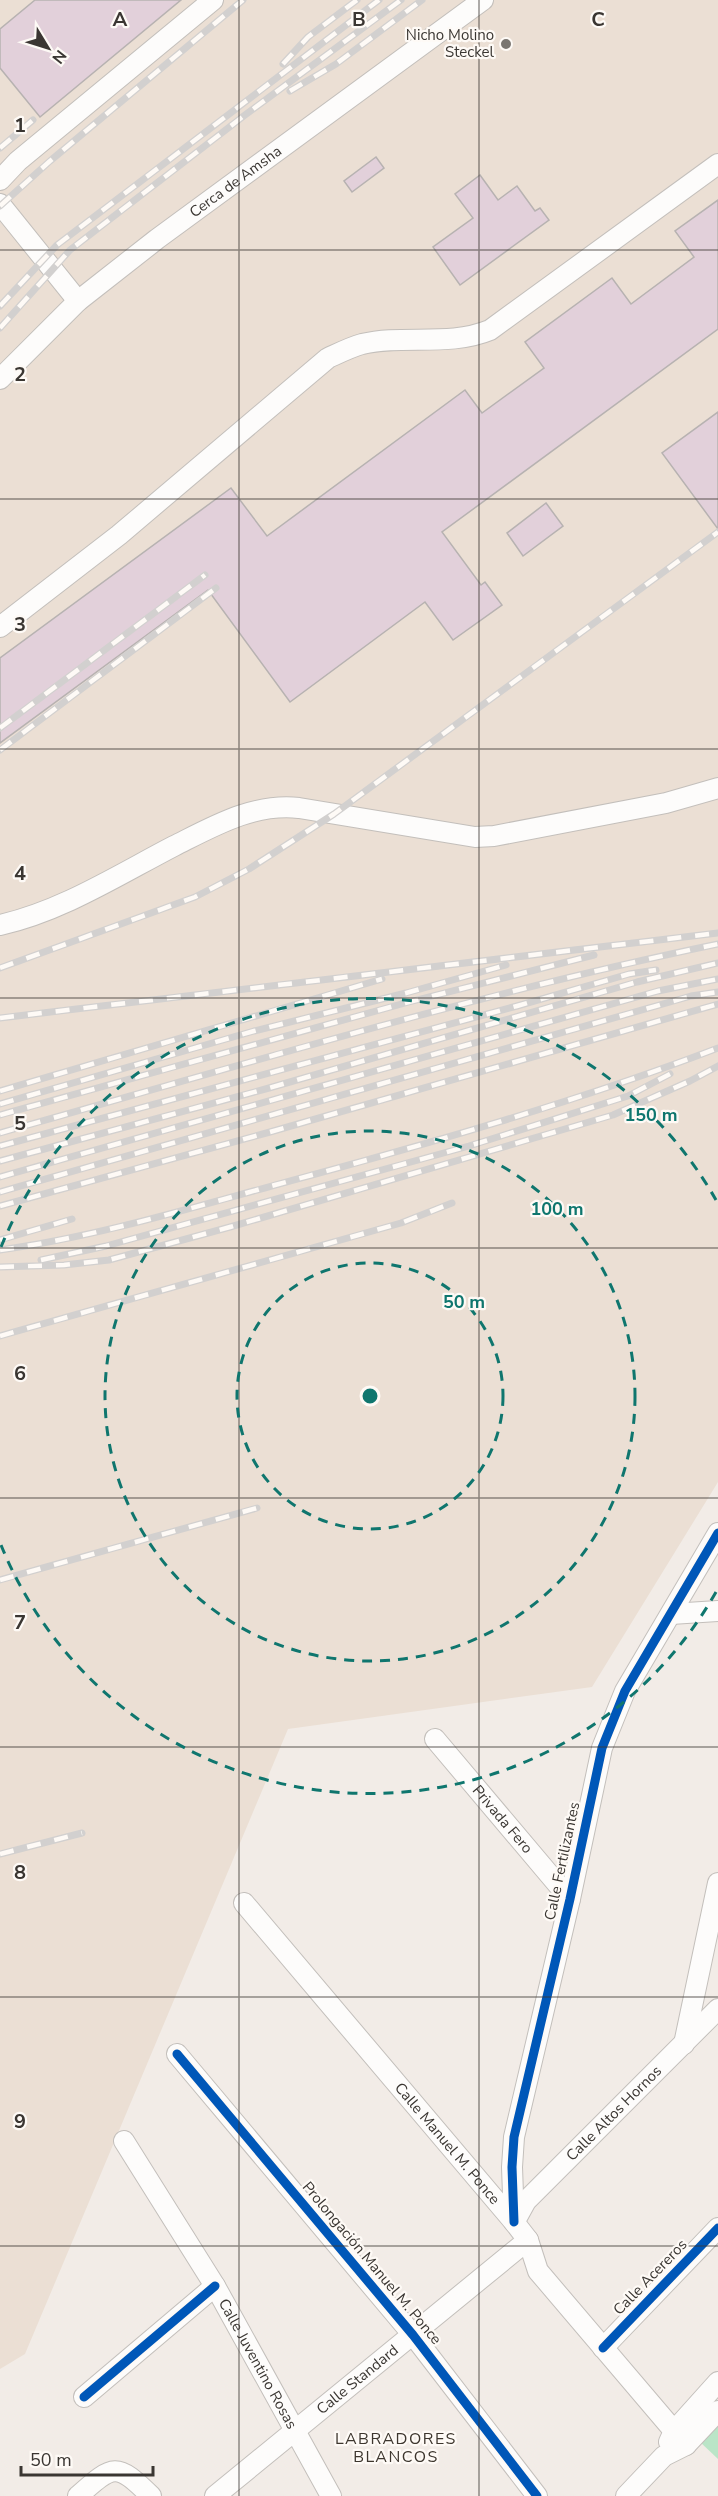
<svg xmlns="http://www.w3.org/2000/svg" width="718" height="2496" font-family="'Nunito Sans',sans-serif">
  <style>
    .built { fill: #ebdfd4 }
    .green { fill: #bae5c7 }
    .building { fill: #e2d0da; stroke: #b7b2b1; stroke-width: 1.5 }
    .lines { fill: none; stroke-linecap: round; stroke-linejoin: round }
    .minor-casing { stroke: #c3bfbb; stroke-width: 22 }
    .minor { stroke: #fdfcfb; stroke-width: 20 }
    .rail-casing { stroke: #d2d0cf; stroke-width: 7 }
    .rail { stroke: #fefaf6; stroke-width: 4.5; stroke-dasharray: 14; stroke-linecap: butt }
    .cycleway-casing { stroke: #fefaf6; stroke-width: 13 }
    .cycleway { stroke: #0057b8; stroke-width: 9 }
    .grid { fill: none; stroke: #3a3632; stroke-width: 1.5; stroke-opacity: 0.55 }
    .ring { fill: none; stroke: #0f766e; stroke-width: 3; stroke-dasharray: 10 8 }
    .poi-dot { fill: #7a7671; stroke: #fefaf6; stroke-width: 2 }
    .labels { text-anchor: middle; stroke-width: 4.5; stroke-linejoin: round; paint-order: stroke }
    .poi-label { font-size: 15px; fill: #3a3632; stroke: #fefaf6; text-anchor: end }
    .street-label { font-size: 15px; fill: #3a3632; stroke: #fefaf6 }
    .neighbourhood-label { font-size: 16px; letter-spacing: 1.5px; fill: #3d362e; stroke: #fefaf6 }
    .grid-label { font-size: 20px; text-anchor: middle; font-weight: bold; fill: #3a3632; stroke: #fefaf6; stroke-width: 4.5; stroke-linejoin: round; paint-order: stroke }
    .centre { fill: #0f766e; stroke: #fefaf6; stroke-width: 3 }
    .ring-label { font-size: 18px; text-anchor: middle; font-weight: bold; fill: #0f766e; stroke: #fefaf6; stroke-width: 4.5; stroke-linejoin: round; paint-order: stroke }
  </style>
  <rect width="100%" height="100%" fill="#f2ece7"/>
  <path class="built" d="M0,0H718V1482L592,1687L288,1729L25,2354L0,2369Z"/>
  <path class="green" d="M718,2420V2459L699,2441Z"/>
  <path class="building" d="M35,0H181L40,117L0,68V29Z
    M376,157L384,168L352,192L344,181Z
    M480,175L498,200L517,186L535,211L540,208L549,220L460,285L433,247L473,218L455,194Z
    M718,200V329L442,532L481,585L485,582L502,605L453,640L425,602L290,702L208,590L0,743V658L231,488L267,536L465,390L482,413L544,368L525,342L612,278L631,304L694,257L675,231Z
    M718,412V529L662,453Z
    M546,503L563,526L523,556L507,533Z"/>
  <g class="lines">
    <defs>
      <g id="minor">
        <path d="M0,180L18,161L213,0"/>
        <path d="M0,204L78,301"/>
        <path id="s1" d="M0,379L78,301L157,239L483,0"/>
        <path d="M0,627L119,535L328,358C339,353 351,347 362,344C404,334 449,347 490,330L718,164"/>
        <path d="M0,925C62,911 118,875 174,846C214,826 253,803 299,808L475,837L494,836L666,803L718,788"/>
        <path d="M671,1614L718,1611"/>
        <path id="s2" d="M435,1739L570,1899"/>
        <path id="s3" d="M244,1903L514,2222L528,2240L538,2271L686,2445"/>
        <path d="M684,2044L718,1883"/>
        <path d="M177,2054L413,2335L537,2496"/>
        <path id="s4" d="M124,2141L215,2286L331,2496"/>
        <path id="s5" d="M515,2221L526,2201L718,2009"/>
        <path d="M514,2222L512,2167L514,2137L570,1899L602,1748L625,1691L718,1533"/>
        <path d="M603,2348L718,2228"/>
        <path d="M84,2397L215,2286"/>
        <path d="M669,2442L674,2431L718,2382"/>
        <path d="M78,2496C114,2464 116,2462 151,2496"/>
        <path id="s6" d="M215,2496L528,2240"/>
        <path d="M626,2496L664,2456L686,2445L718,2411"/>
      </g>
    </defs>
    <use href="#minor" class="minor-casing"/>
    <use href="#minor" class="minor"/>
    <defs>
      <path id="rail" d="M283,64L308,37L357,0
        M290,91L336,64L422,0
        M0,148L33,120
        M0,206L50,161L243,0
        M0,306L57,245L379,0
        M0,328L70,250L245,115L401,0
        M0,728L205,575
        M0,750L216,588
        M0,968L195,897L249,869L334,814L718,532
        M0,1018L718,933
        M0,1091L382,979
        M0,1104L254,1031L406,993L506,965
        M0,1115L405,1003L594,955
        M0,1133C238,1066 476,994 718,944
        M0,1146L517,1006L629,974L656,970
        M0,1161L269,1088L637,982L718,963
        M0,1177L658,991L718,979
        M0,1192L691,996L718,992
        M0,1206L270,1132L718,1004
        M0,1240L72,1219
        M0,1250C94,1237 184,1210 275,1185C424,1145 573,1103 718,1048
        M41,1260L106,1246L469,1146L628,1096L670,1074
        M0,1267L64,1265L109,1260L230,1227L613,1115L690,1081L718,1066
        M0,1336L401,1223L452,1203
        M0,1580L257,1508
        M0,1854L82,1833"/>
    </defs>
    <use href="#rail" class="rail-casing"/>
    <use href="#rail" class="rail"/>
    <defs>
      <path id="cycleway" d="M177,2054L413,2335L537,2496
        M514,2222L512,2167L514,2137L570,1899L602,1748L625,1691L718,1533
        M603,2348L718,2228
        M84,2397L215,2286"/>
    </defs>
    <use href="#cycleway" class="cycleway-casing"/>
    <use href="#cycleway" class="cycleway"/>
  </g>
  <path class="grid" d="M239,0V2496M479,0V2496M0,250H718M0,499H718M0,749H718M0,998H718M0,1248H718M0,1498H718M0,1747H718M0,1997H718M0,2246H718"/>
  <g class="ring">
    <circle cx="370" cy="1396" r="133"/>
    <circle cx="370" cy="1396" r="265"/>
    <path d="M716 1592A398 398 0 0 1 1 1545M1 1247A398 398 0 0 1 716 1200"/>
  </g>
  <circle class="poi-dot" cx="506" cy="44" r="6"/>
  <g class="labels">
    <g class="poi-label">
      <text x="494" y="40">Nicho Molino<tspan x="494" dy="17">Steckel</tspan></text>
    </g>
    <g class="street-label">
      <text dy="5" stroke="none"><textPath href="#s1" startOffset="308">Cerca de Amsha</textPath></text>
      <text dy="5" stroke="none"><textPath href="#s2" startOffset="105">Privada Fero</textPath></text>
      <text transform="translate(562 1861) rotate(-78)" y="5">Calle Fertilizantes</text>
      <text dy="5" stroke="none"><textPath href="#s5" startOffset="147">Calle Altos Hornos</textPath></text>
      <text dy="5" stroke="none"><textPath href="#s3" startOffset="315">Calle Manuel M. Ponce</textPath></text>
      <text transform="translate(372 2263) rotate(50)" y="5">Prolongación Manuel M. Ponce</text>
      <text transform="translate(650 2277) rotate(-46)" y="5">Calle Acereros</text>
      <text dy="5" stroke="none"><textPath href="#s4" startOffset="260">Calle Juventino Rosas</textPath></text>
      <text dy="5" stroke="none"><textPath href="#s6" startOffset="184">Calle Standard</textPath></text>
    </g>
    <g class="neighbourhood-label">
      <text x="396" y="2444">LABRADORES<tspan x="396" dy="18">BLANCOS</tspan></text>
    </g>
  </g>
  <g class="grid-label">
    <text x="120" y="26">A</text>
    <text x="359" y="26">B</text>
    <text x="598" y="26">C</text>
    <text x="20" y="132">1</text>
    <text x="20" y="381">2</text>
    <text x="20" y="631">3</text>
    <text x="20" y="880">4</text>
    <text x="20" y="1130">5</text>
    <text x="20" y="1380">6</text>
    <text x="20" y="1629">7</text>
    <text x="20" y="1879">8</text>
    <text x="20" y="2128">9</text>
  </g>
  <circle cx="370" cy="1396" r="9" class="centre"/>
  <g class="ring-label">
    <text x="651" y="1121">150 m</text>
    <text x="557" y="1215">100 m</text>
    <text x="464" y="1308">50 m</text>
  </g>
  <g transform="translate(48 48) rotate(128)" stroke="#fefaf6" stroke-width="4.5" paint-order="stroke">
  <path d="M0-4.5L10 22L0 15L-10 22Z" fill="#3a3632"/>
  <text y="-9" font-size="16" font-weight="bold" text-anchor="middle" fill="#3a3632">N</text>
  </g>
  <path d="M21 2466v9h132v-9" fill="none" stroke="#3a3632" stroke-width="3"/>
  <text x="30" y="2466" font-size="18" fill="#3a3632" stroke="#fefaf6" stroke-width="4.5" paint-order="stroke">50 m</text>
</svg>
